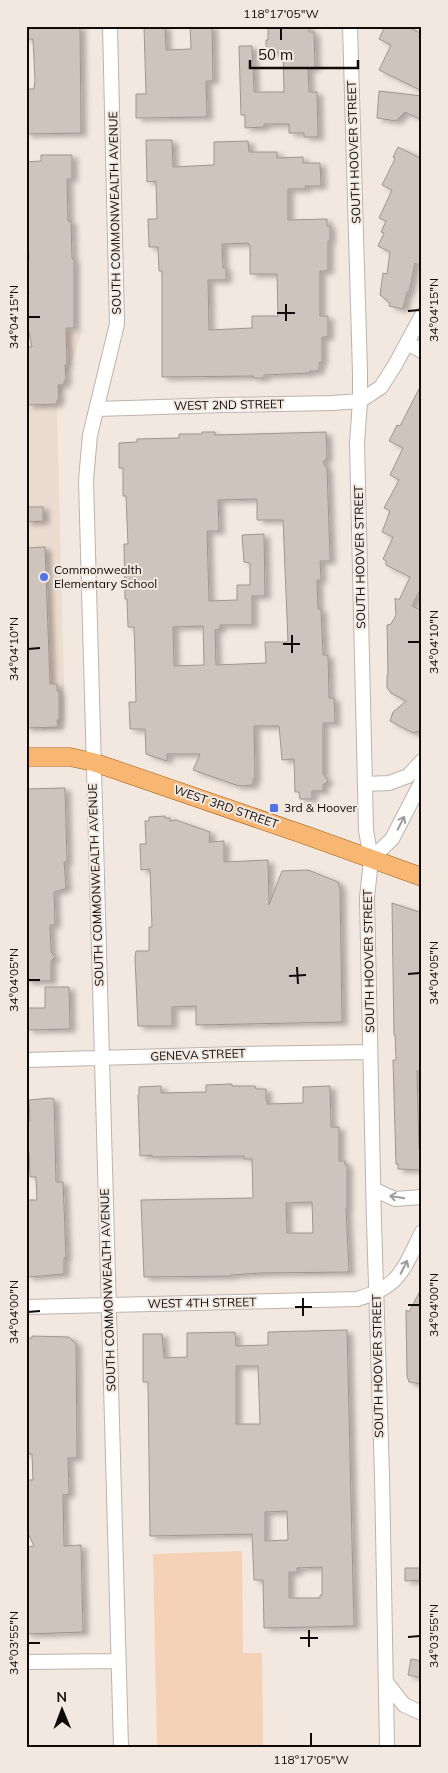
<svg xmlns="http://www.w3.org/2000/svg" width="448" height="1773" font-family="Mulish,sans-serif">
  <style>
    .built { fill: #ecdbcf }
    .green { fill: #f5d1b7 }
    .building { fill: #cec4bd; stroke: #9f968f; fill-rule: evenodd; filter: url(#shadow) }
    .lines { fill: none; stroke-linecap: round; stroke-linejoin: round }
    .minor-casing { stroke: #bdb3ac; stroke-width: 16 }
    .major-casing { stroke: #a25c11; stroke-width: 19 }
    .minor { stroke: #fff; stroke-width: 14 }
    .major { stroke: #f7b773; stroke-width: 18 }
    .oneway { stroke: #9f9d9d }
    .ticks { fill: none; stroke: #0e0b09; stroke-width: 2 }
    .poi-dot { fill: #5273e8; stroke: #f2e8e0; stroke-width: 2 }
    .labels { text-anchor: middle; stroke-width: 4; stroke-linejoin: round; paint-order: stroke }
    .street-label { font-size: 12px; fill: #0e0b09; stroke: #f2e8e0 }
    .poi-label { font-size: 12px; fill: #0e0b09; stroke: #f2e8e0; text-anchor: start }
    .neatline { fill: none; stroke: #0e0b09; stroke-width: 2 }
    .ticks-label { font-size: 12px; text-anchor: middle; fill: #0e0b09 }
  </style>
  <defs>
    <filter id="shadow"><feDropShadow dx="5.5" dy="3" stdDeviation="2.5" flood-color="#0004"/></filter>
  </defs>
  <rect width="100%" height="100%" fill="#f2e8e0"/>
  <path class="built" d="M82,331L57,406L65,729L26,730V333Z"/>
  <path class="green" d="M242,1551L243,1653H262L263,1747H157L153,1554Z"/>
  <path class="building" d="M26,26H80L81,133L26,134V89H34L35,80L33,39H26Z
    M144,26H165L166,50L191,49L190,26H212L213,81H206L207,117L136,118V94H146Z
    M268,26H309V32H314L315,68H308L309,92H317L318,137H304V133H289V124H264V127L245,128V115H241L239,46H252L254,92H284L283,52H266V40H268Z
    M385,26H406L422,34V91L379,70L391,45L379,39Z
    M379,91L422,96V120L405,112L396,121L377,118Z
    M146,140H172L173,167L214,165V142L248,141L249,152H277V158L303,157V163H320L321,186H305L306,189H288V220L327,219V226H330V241H328V271H320V316H328V337H322V362L319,363V371H310V373L264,375V378H253V376L162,377V271H159L158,247H149L148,219H157L156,181L147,182ZM248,243L250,245V274H277L278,316H252V328L209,330L208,280H226V268H223L222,244Z
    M398,147L422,159V258L418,265L415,263L409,292H407L403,309L389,306L390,303L380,295L383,273L387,274L390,252L378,246L384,233L381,232L386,221L379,218L392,190L382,185L393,163L395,158L393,157Z
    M41,155H72V179H67L68,221H71L72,259H74V328H66L67,365H65L66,381H64V385H58L59,400H57V404L28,405V392H26V347H32L27,323L26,301L29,293L26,287V259H29L26,214V162L41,161Z
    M422,383V586L412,606L422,611V730L413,733L390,721L393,712L406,701L391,693L387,688V676L388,673L387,625L391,624L396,615L395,598L399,600L410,577L386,565V561L383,559L393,537L382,532L390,511L384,508L399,480L390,475L403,448L389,441L397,425L400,426Z
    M202,432H215V435L326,432L327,458L323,462L327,469L330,558V561H320L321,580H317L318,609H321L323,655H328L329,698H334L335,723H323V774L328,781L323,785V791H312V799H300L299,792H295L294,759L282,760L279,726H254L255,779H253V785L239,786L193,770L200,754H167V761L146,754L145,729H130L129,702H136L135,655L134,627H128L127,599H125L124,544H128L126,496H123V468H119V443L137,442V439L179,438V434H202ZM257,499V520H283L288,642H265L266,663L216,665L215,630L220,629V625H252V596H265L264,534L242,535L244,562L250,563V585H237V600L209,601L207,531H219L218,500ZM203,626L204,665L174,666L173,627Z
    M26,507H43V521L26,522Z
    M45,547L50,684H57V691H59V720H57L58,727L26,728V548Z
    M65,788L67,862H64L66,886L65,889L54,892L55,925H50L51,952L55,957L51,961V981H26V789Z
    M165,816V818H170V821L176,820L210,832L209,842L224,841V862L268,860L269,905L282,871L308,870L338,882L340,889L342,1022L196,1025V1006L172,1007V1026H138L135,958L136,951H149V927H152L150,869L141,870L140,844H146L145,821H149V817Z
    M392,903L422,913L421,1071H417L419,1149H422V1170L398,1169V1164H396L393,1060H396L395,1035H394Z
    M45,987H69L70,1029L28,1030L26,1008H45Z
    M232,1084V1086H255L256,1089H266V1101H268L267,1104L303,1103V1087L330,1086L331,1127H339V1161H345V1165H347V1208H346L349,1272L261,1273L231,1275V1276L144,1277L141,1200L253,1198L252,1159H244V1156L152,1157V1155L140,1156L138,1095H139V1087L161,1086V1093L206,1092V1085ZM312,1202L313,1233H287L286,1203Z
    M50,1098L54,1099L56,1182H63L66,1258H64V1274L28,1277V1275H26V1200H37L36,1177H30L29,1152H26V1121H30L29,1100Z
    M422,1287V1384L409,1382L407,1376L406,1310L409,1312Z
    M347,1330L354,1626L264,1628L263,1580H254L252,1534L150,1536L148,1382H143V1334H162L164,1358L187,1357V1333L235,1332L236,1346L268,1345V1332ZM236,1366H258L260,1424H236ZM287,1511L288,1540L265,1541V1512ZM322,1567V1595H320V1598H289V1572H297V1568Z
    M32,1336L69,1337L76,1344L77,1458H68L69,1494L63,1495L64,1546L81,1545L83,1632L26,1634V1547L34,1546L26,1529V1480H33L32,1454H26V1338H32Z
    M405,1568H421V1580L405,1581Z
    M411,1659L422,1661V1678L408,1675Z"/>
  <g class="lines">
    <defs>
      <path id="minor" d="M110,26L117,324L90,435L86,480L121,1747
        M350,26L360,373V401L357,443L366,830L371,859L367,898L374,1222L382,1475L387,1747
        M407,343L422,351
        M97,409L223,405L332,403L360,401L381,387L395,365L422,315
        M365,784L389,783L408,776L422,761
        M371,859L392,839L422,781
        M26,1060L240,1054L370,1052
        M373,1189L395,1199L422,1197
        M26,1307L357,1299C400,1287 403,1270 422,1232
        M26,1662L117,1661
        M386,1682L404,1705L422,1713"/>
      <path id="major" d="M26,757H70L93,762L308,836L422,877"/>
    </defs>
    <use href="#minor" class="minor-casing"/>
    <use href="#major" class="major-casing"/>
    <use href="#minor" class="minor"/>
    <use href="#major" class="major"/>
  </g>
  <defs><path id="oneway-shaft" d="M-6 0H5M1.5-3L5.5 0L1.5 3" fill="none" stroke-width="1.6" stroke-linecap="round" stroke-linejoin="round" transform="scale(1.25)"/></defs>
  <g class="oneway">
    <use href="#oneway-shaft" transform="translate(401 823) rotate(-63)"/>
    <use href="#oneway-shaft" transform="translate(397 1197) rotate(-170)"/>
    <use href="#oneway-shaft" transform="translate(404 1267) rotate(-63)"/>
  </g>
  <path class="ticks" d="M281,28V40M286,304V321M408,311L420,310M277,313H295M28,317H40M292,635V653M408,642H420M283,644H300M28,649L40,648M297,967L298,984M408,974L420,973M289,976L306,975M28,980H40M303,1298V1316M408,1305H420M295,1307H312M28,1312L40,1311M309,1630V1647M408,1637L420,1636M300,1638H318M28,1643H40M311,1733V1746"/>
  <g class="poi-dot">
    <circle cx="44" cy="577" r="5"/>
    <rect x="269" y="803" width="10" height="10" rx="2.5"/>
  </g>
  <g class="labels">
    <g class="street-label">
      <text transform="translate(354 152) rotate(-92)" y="4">SOUTH HOOVER STREET</text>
      <text transform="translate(115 213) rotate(-91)" y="4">SOUTH COMMONWEALTH AVENUE</text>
      <text transform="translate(229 405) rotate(-1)" y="4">WEST 2ND STREET</text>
      <text transform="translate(360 557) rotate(-91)" y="4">SOUTH HOOVER STREET</text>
      <text transform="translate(226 807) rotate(19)" y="4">WEST 3RD STREET</text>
      <text transform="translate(96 885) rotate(-92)" y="4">SOUTH COMMONWEALTH AVENUE</text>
      <text transform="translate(369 961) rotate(-91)" y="4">SOUTH HOOVER STREET</text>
      <text transform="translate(198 1055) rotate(-2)" y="4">GENEVA STREET</text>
      <text transform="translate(108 1290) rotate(-92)" y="4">SOUTH COMMONWEALTH AVENUE</text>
      <text transform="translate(202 1303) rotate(-1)" y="4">WEST 4TH STREET</text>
      <text transform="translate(378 1366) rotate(-91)" y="4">SOUTH HOOVER STREET</text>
    </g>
    <g class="poi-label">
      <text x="54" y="574">Commonwealth<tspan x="54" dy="14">Elementary School</tspan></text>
      <text x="284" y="812">3rd &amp; Hoover</text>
    </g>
  </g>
  <rect width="448" height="1773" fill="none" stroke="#f2e8e0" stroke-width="55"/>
  <g transform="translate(62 1710) rotate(359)" stroke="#f2e8e0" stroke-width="4" paint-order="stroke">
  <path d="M0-4L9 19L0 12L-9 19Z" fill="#0e0b09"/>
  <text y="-8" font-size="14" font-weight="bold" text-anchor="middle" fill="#0e0b09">N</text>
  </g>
  <path d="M250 60v8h108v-8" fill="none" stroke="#0e0b09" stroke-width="2.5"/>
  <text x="258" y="60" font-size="15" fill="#0e0b09" stroke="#f2e8e0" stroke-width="4" paint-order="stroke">50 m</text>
  <rect x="28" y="28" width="392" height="1718" class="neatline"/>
  <g class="ticks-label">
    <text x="281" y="18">118°17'05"W</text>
    <text transform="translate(434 310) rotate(-90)" y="4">34°04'15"N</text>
    <text transform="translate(14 317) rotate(-90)" y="4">34°04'15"N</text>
    <text transform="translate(434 642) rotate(-90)" y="4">34°04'10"N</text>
    <text transform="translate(14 649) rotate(-90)" y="4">34°04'10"N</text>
    <text transform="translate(434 973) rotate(-90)" y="4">34°04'05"N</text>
    <text transform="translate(14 980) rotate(-90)" y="4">34°04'05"N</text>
    <text transform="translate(434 1305) rotate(-90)" y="4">34°04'00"N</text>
    <text transform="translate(14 1312) rotate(-90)" y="4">34°04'00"N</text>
    <text transform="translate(434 1636) rotate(-90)" y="4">34°03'55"N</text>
    <text transform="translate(14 1643) rotate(-90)" y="4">34°03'55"N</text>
    <text x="311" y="1764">118°17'05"W</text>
  </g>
</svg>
